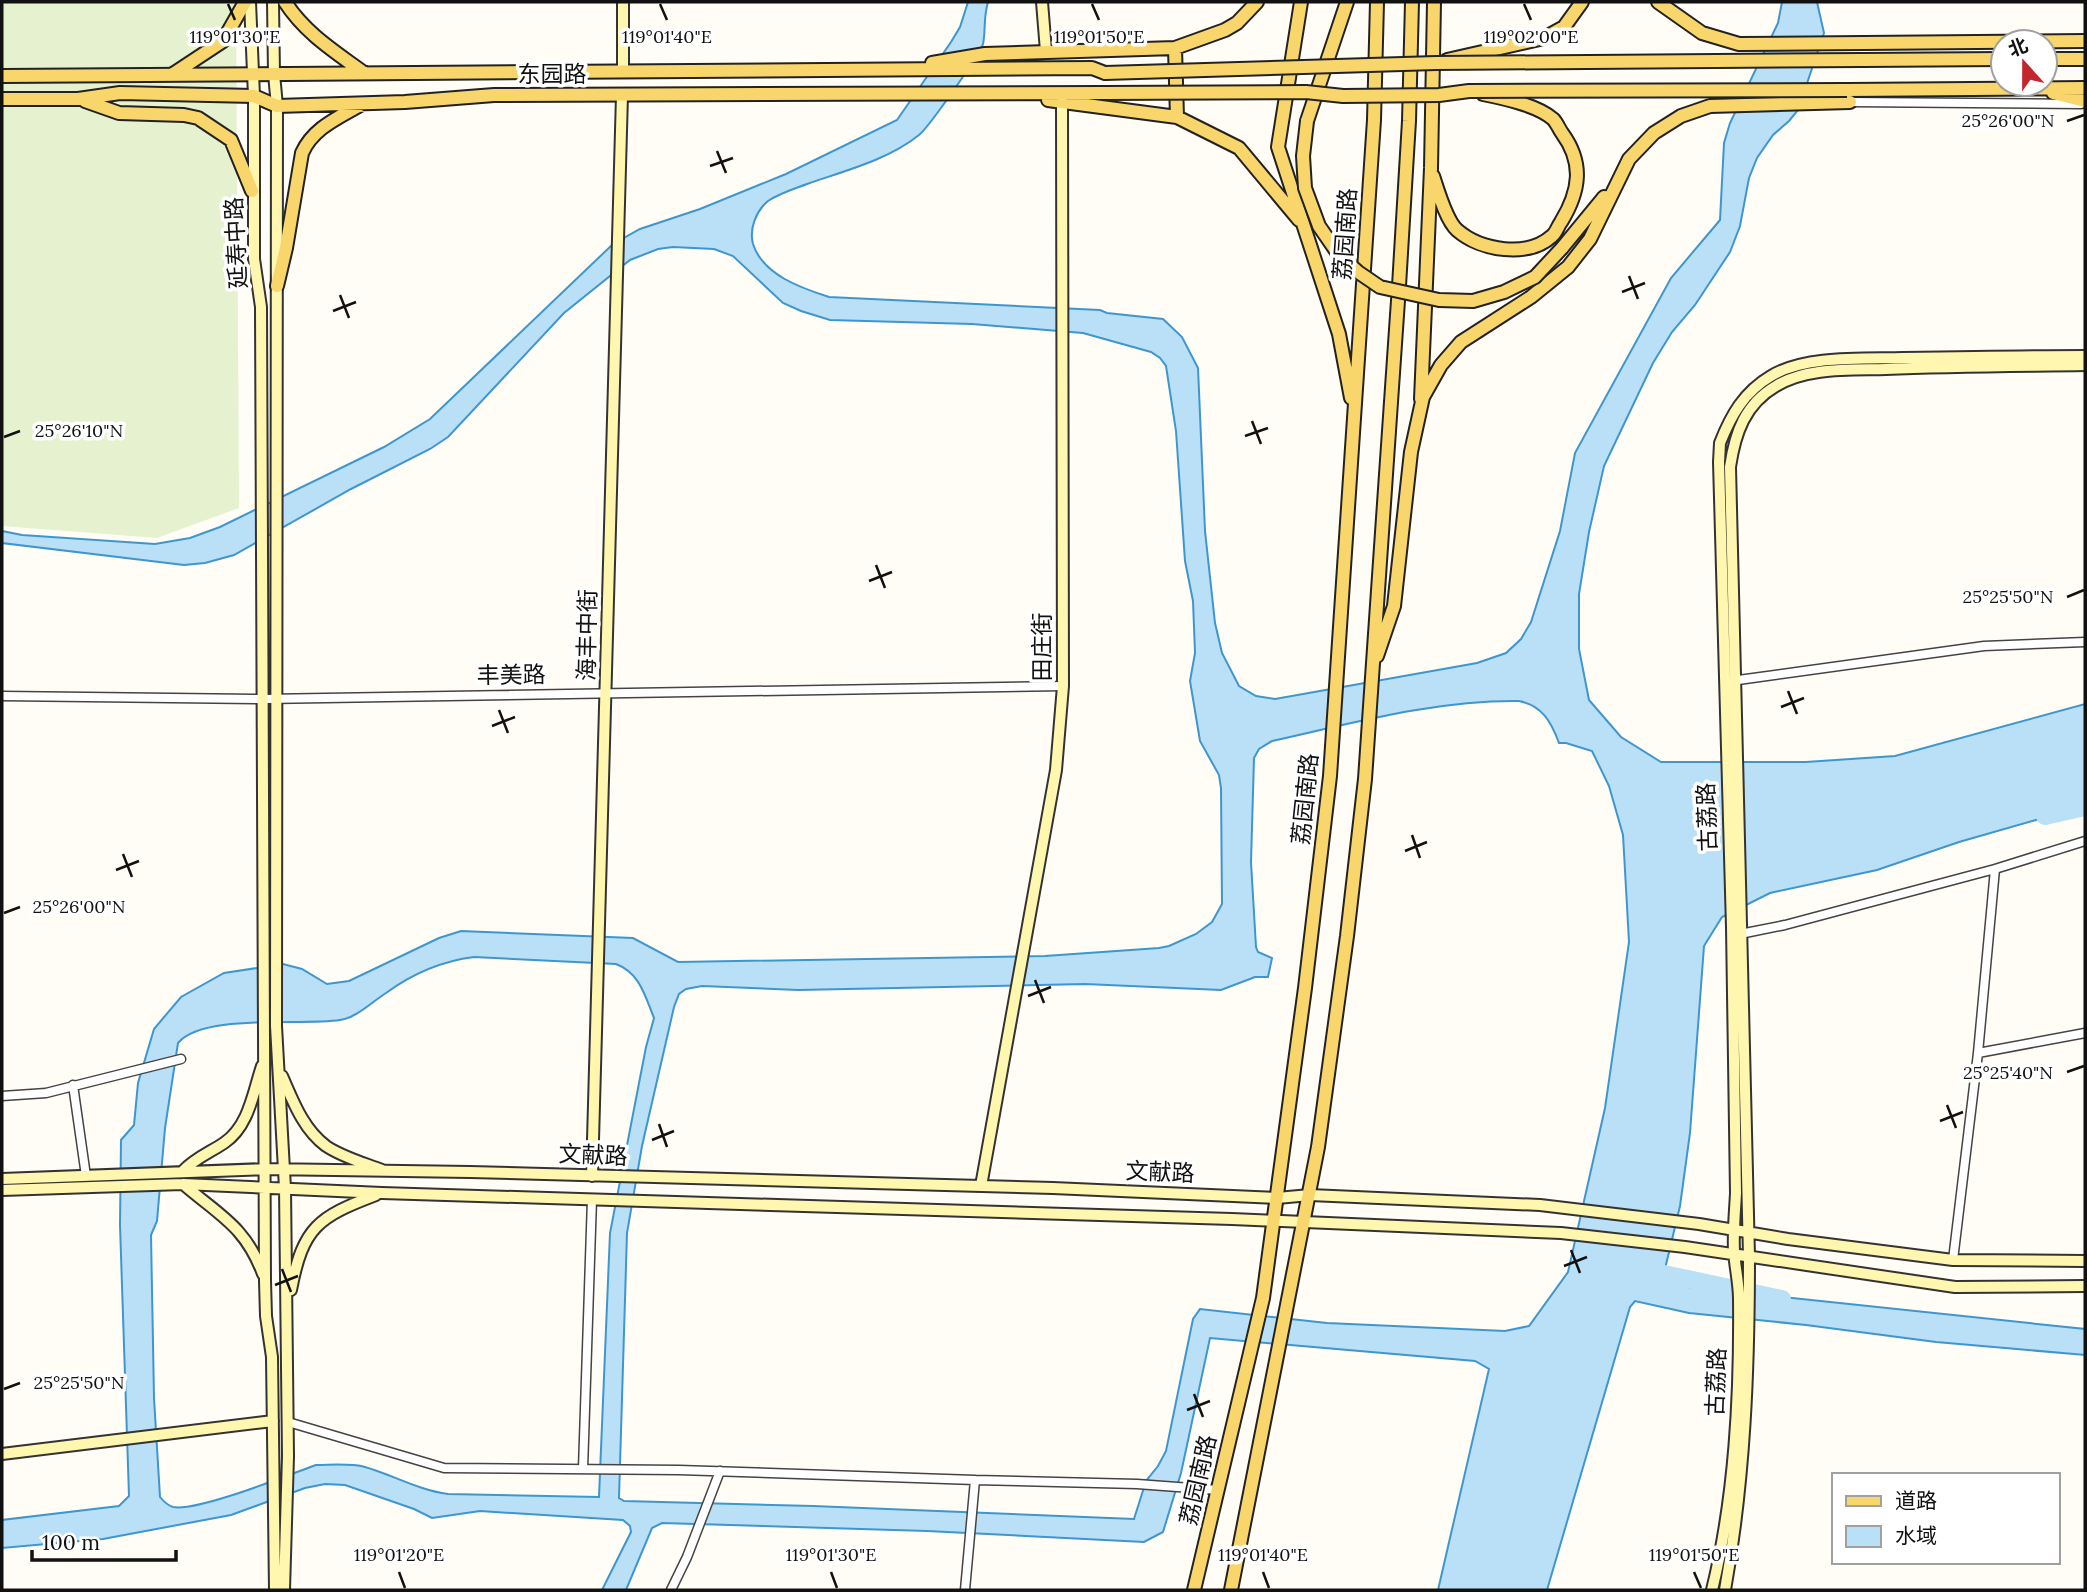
<svg xmlns="http://www.w3.org/2000/svg" width="2087" height="1592" font-family="Lora,'Noto Sans SC',serif">
  <style>
    .pitch { fill: #e6f2cf }
    .water { fill: #b9e0f7; stroke: #3f96cf; stroke-width: 2; fill-rule: evenodd }
    .lines { fill: none; stroke-linecap: round; stroke-linejoin: round }
    .river { stroke: #b9e0f7; stroke-width: 18 }
    .street-casing { stroke: #444; stroke-width: 11 }
    .secondary-casing { stroke: #333; stroke-width: 14 }
    .primary-casing { stroke: #222; stroke-width: 16 }
    .street { stroke: #fff; stroke-width: 8 }
    .secondary { stroke: #fff6b0; stroke-width: 10 }
    .primary { stroke: #f9d66b; stroke-width: 12 }
    .primary-bridge-casing { stroke: #222; stroke-width: 16; stroke-linecap: butt }
    .primary-bridge { stroke: #f9d66b; stroke-width: 12 }
    .ticks { fill: none; stroke: #111; stroke-width: 2.5 }
    .labels { text-anchor: middle; stroke-width: 7; stroke-linejoin: round; paint-order: stroke }
    .street-label { font-size: 23px; fill: #111; stroke: #fff }
    .ticks-label { font-size: 18px; text-anchor: middle; fill: #111; stroke: #fff; stroke-width: 7; stroke-linejoin: round; paint-order: stroke }
  </style>
  <rect width="100%" height="100%" fill="#fffdf5"/>
  <path class="pitch" d="M2,2H236L239,508L157,538L2,526Z"/>
  <path class="water" d="M968,2H988C983,19 986,29 983,44C980,54 929,127 919,135C888,160 844,171 807,184C794,189 780,193 768,201C756,211 749,229 753,244C763,275 801,288 829,297L1100,310L1107,313L1163,319L1182,337L1198,368L1205,531L1215,623L1222,653L1239,686L1256,696L1275,699L1477,663L1506,653L1521,639L1531,622L1560,531L1575,453L1671,278L1720,220L1724,143L1730,123L1778,23L1782,2H1817L1824,33L1798,110L1789,121L1773,135L1757,158L1749,178L1740,226L1730,252L1695,305L1672,332L1653,363L1604,466L1589,532L1579,594V649L1589,700L1621,737L1661,762H1806L1895,756L2085,704V806L1959,842L1877,870L1770,893L1722,917L1704,946L1690,1133L1680,1206L1664,1273L1687,1287L2085,1329V1355L1936,1342L1806,1325L1689,1313L1635,1301L1630,1307L1547,1590H1438L1489,1369L1475,1361L1210,1338L1181,1473L1163,1532L1144,1542L927,1531L662,1523L652,1528L626,1590H602L631,1532L630,1526L623,1520L480,1511L432,1518L414,1509L345,1485L325,1484L305,1488L231,1515L103,1539L2,1548V1520L119,1506L129,1496L120,1225L121,1140L134,1125L138,1083L154,1029L181,997L224,973L283,964L302,969L327,984L349,981L439,938L461,931L633,938L678,962L1045,956L1159,948L1169,946L1196,934L1212,922L1222,904L1221,788L1219,775L1200,741L1190,681L1195,653L1193,601L1185,561L1176,431L1166,366L1160,358L1151,352L1083,333L972,324L830,320L801,311L783,303L733,256L714,249L673,247L658,249L630,260L564,313L448,437L430,449L351,489L234,555L205,563L184,565L2,543V531L22,535L155,544L190,538L220,527L384,447L430,419L613,244L640,229L700,209L786,174L897,120L951,42L960,27ZM1519,701C1542,706 1551,721 1559,743H1566L1592,751L1609,786L1623,835L1629,942L1605,1108L1568,1272L1529,1326L1505,1331L1327,1323L1200,1309L1193,1319L1166,1451L1158,1466L1146,1481L1134,1519L813,1506L624,1501L619,1498L627,1233L642,1146L674,1007L679,994L686,989L702,986L798,990L1085,984L1221,990L1255,977H1268L1272,958L1258,952L1256,947L1251,862L1254,758L1259,749L1272,741C1353,723 1435,700 1519,701ZM474,957L616,964C640,973 645,996 654,1018L646,1047L610,1233L599,1497L448,1494C418,1490 393,1475 365,1467C350,1463 331,1465 316,1465C288,1475 197,1512 173,1507C167,1505 164,1502 160,1497L154,1398L151,1235L157,1221L165,1128L178,1043C203,1013 301,1026 340,1020C356,1018 372,1002 386,993C412,974 442,961 474,957Z"/>
  <g class="lines">
    <path class="river" d="M2045,816L2085,807
      M1645,1270L1782,1299"/>
    <defs>
      <path id="street" d="M1850,102L2081,104
        M1731,681L1984,646L2085,642
        M2,696L264,699L1063,686
        M1740,934L1785,925L1995,869
        M1978,1053L1995,869L2085,841
        M73,1085L86,1176
        M2,1096L46,1093L181,1059
        M1953,1260L1978,1053L2085,1033
        M288,1422L444,1468L679,1470L975,1480
        M583,1469L592,1199
        M671,1590L687,1557L720,1471
        M965,1590L975,1480L1137,1484L1218,1490"/>
      <path id="secondary" d="M250,2L254,96V259L261,307L265,1281L266,1316L272,1357L275,1590
        M273,2L274,74L277,106L276,1026L285,1188L288,1456L284,1590
        M1042,2L1046,51
        M623,71V2
        M282,1076C293,1101 303,1129 326,1146C342,1157 364,1163 382,1170
        M183,1171C195,1158 209,1153 224,1143C249,1126 253,1093 262,1066
        M592,1176L622,95
        M2,1179L266,1169L470,1172L1053,1188L1277,1198L1310,1195L1540,1205L1699,1224L1788,1239L1953,1260L2085,1261
        M183,1184C220,1216 245,1226 263,1274
        M981,1186L1056,770L1063,686L1062,102
        M2,1190L183,1184L382,1193L1232,1219L1561,1233L1685,1247L1955,1287L2085,1286
        M291,1290C303,1227 318,1217 376,1195
        M2,1454L273,1421
        M1712,1590C1735,1496 1740,1396 1739,1299C1739,1283 1735,1267 1734,1251C1733,1232 1735,1212 1736,1193L1732,927L1719,462L1720,443C1731,415 1744,392 1771,376C1805,355 1863,359 1903,358C1963,357 2024,356 2085,356
        M1725,1590C1745,1479 1749,1369 1749,1256L1730,467C1735,433 1745,404 1776,386C1807,367 1850,370 1886,369C1952,366 2019,366 2085,365"/>
      <path id="primary" d="M285,2C305,33 334,51 364,73
        M1301,2L1278,147L1339,334L1351,398
        M1658,2L1702,33L1739,44L2085,41
        M1175,48L1177,117
        M2045,59H2085
        M1447,60L1544,38L1564,27L1582,2
        M1862,60L2003,59
        M932,63L985,54L1175,48L1225,30L1237,23L1257,2
        M173,74L223,41L245,2
        M2,76L1092,68L1105,73
        M1847,90L2085,88
        M2053,93L2085,101
        M2,99H78L120,93L254,96L277,106L405,102L494,95L1104,93
        M1048,100L1177,117L1239,148L1299,220
        M85,101L119,113L184,115L198,118L231,140L252,191
        M1307,121L1347,2
        M1433,176C1438,191 1446,220 1457,230C1481,251 1528,258 1552,236C1556,233 1558,226 1561,222C1580,191 1584,163 1562,133C1559,129 1557,123 1553,119C1537,105 1503,98 1483,94
        M1562,248L1604,197
        M277,286L286,248L302,153C313,128 338,118 360,105
        M1421,399L1431,168L1434,2
        M1377,656L1394,606L1411,452L1423,397L1441,365L1461,342L1531,297L1568,267L1590,239L1629,159L1654,133L1681,116L1710,106L1850,102
        M1194,1590L1263,1298L1305,988L1330,776L1374,120L1377,2
        M1231,1590L1318,1147L1347,936L1365,779L1399,286L1409,121L1412,2"/>
    </defs>
    <use href="#street" class="street-casing"/>
    <use href="#secondary" class="secondary-casing"/>
    <use href="#primary" class="primary-casing"/>
    <use href="#street" class="street"/>
    <use href="#secondary" class="secondary"/>
    <use href="#primary" class="primary"/>
    <defs>
      <path id="primary-bridge" d="M1105,73L1436,63L1862,60
        M1104,93L1306,92L1343,96L1439,95L1469,91L1847,90
        M1307,121L1303,156L1305,188L1319,226L1339,255L1358,272L1380,287L1439,300L1473,301L1504,292L1535,277L1562,248"/>
    </defs>
    <use href="#primary-bridge" class="primary-bridge-casing"/>
    <use href="#primary-bridge" class="primary-bridge"/>
  </g>
  <path class="ticks" d="M228,4L235,20M660,4L667,20M1092,4L1099,20M1524,4L1531,20M2067,121L2084,115M717,151L726,173M710,166L733,158M1629,276L1638,299M1622,292L1645,283M340,295L349,318M333,311L356,302M1252,421L1261,444M1245,436L1268,428M4,437L20,431M876,565L885,588M869,581L892,572M2067,597L2084,590M1788,691L1797,714M1781,707L1804,698M499,710L508,733M492,726L515,717M1412,835L1420,858M1405,851L1427,842M123,854L132,877M116,870L139,861M4,913L20,907M1035,980L1044,1003M1028,996L1051,987M2067,1072L2084,1066M1947,1105L1956,1128M1940,1121L1963,1112M659,1124L667,1147M652,1140L674,1131M1571,1250L1580,1273M1564,1266L1587,1257M282,1269L291,1292M275,1285L298,1276M4,1389L20,1383M1194,1394L1203,1417M1187,1410L1210,1401M399,1572L405,1588M831,1572L837,1588M1263,1572L1269,1588M1694,1572L1701,1588"/>
  <g class="labels">
    <g class="street-label">
      <text x="552" y="82">东园路</text>
      <text transform="translate(1345 234) rotate(-86)" y="8">荔园南路</text>
      <text transform="translate(236 243) rotate(-93)" y="8">延寿中路</text>
      <text transform="translate(587 635) rotate(-89)" y="8">海丰中街</text>
      <text transform="translate(1042 647) rotate(-90)" y="8">田庄街</text>
      <text transform="translate(511 675) rotate(-1)" y="8">丰美路</text>
      <text transform="translate(1305 799) rotate(-84)" y="8">荔园南路</text>
      <text transform="translate(1707 817) rotate(-92)" y="8">古荔路</text>
      <text transform="translate(593 1155) rotate(2)" y="8">文献路</text>
      <text transform="translate(1160 1172) rotate(2)" y="8">文献路</text>
      <text transform="translate(1716 1382) rotate(-88)" y="8">古荔路</text>
      <text transform="translate(1198 1480) rotate(-77)" y="8">荔园南路</text>
    </g>
  </g>
  <g class="ticks-label">
    <text x="235" y="43">119°01'30"E</text>
    <text x="667" y="43">119°01'40"E</text>
    <text x="1099" y="43">119°01'50"E</text>
    <text x="1531" y="43">119°02'00"E</text>
    <text x="2008" y="127">25°26'00"N</text>
    <text x="79" y="437">25°26'10"N</text>
    <text x="2008" y="603">25°25'50"N</text>
    <text x="79" y="913">25°26'00"N</text>
    <text x="2008" y="1079">25°25'40"N</text>
    <text x="79" y="1389">25°25'50"N</text>
    <text x="399" y="1561">119°01'20"E</text>
    <text x="831" y="1561">119°01'30"E</text>
    <text x="1263" y="1561">119°01'40"E</text>
    <text x="1694" y="1561">119°01'50"E</text>
  </g>
  <rect width="2087" height="1592" fill="none" stroke="#111111" stroke-width="7"/>
  <rect x="1832" y="1473" width="228" height="91" fill="#ffffff" stroke="#a0a0a0" stroke-width="2"/>
  <rect x="1846" y="1496" width="35" height="10" fill="#f9d66b" stroke="#a0a0a0" stroke-width="2"/>
  <text x="1895" y="1508" font-size="21" fill="#111111">道路</text>
  <rect x="1846" y="1526" width="35" height="21" fill="#b9e0f7" stroke="#a0a0a0" stroke-width="2"/>
  <text x="1895" y="1543" font-size="21" fill="#111111">水域</text>
  <g transform="translate(2024 63) rotate(339)"><circle r="33" fill="#ffffff" stroke="#a0a0a0" stroke-width="2"/>
  <path d="M0-5L12 26L0 18L-12 26Z" fill="#c4262e"/>
  <text y="-10" font-size="19" font-weight="bold" text-anchor="middle" fill="#111111">北</text>
  </g>
  <path d="M32 1550v10h144v-10" fill="none" stroke="#111111" stroke-width="3.5"/>
  <text x="42" y="1550" font-size="21" fill="#111111" stroke="#ffffff" stroke-width="5" paint-order="stroke">100 m</text>
</svg>
